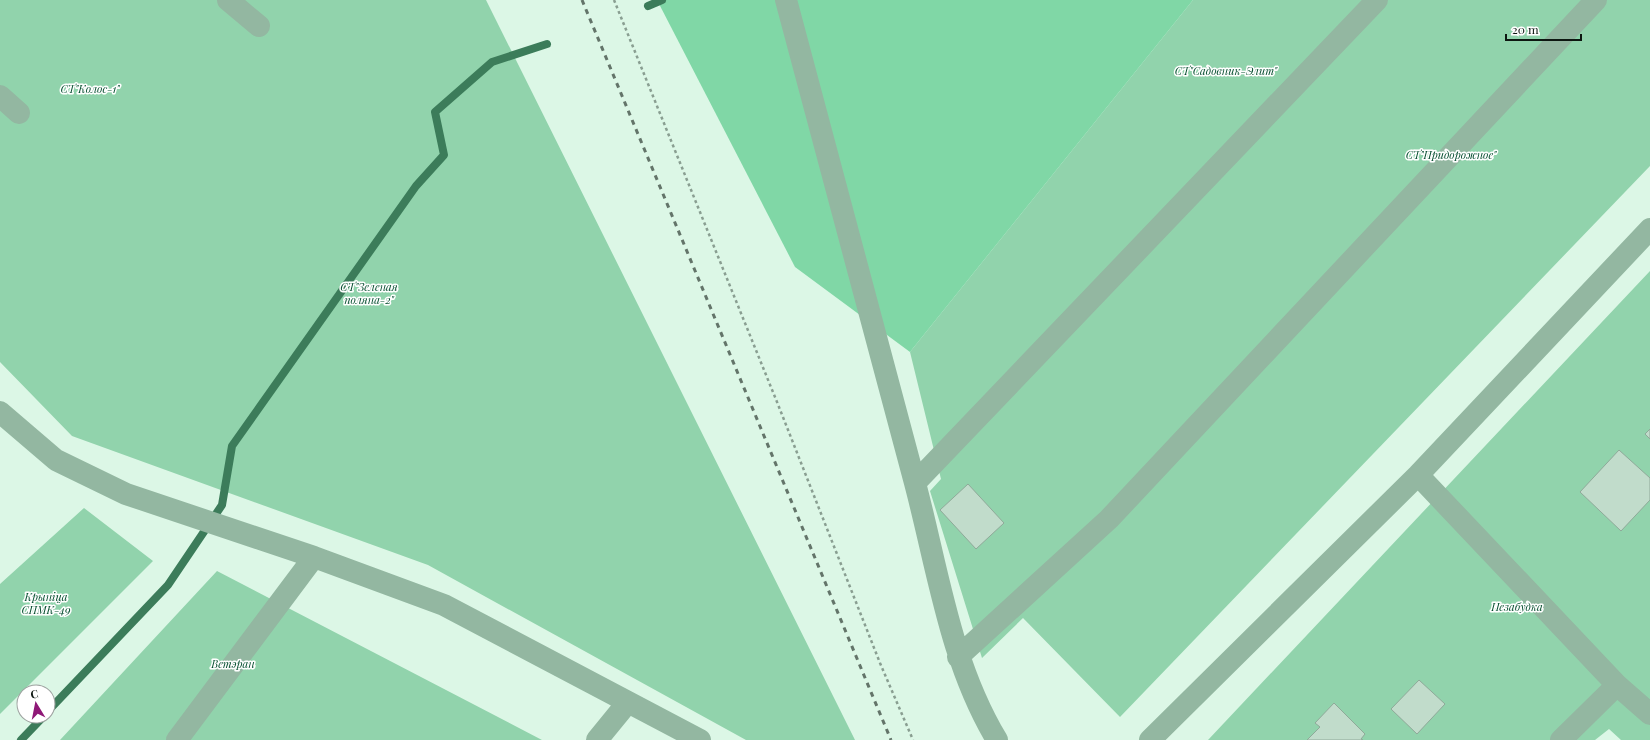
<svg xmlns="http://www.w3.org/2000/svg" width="1650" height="740" font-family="'Playfair Display',serif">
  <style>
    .green { fill: #91d3ac }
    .forest { fill: #80d7a6 }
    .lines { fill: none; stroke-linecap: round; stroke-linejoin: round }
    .stream { stroke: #3c7c5a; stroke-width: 8 }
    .building { fill: #c1dccb; stroke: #8fa999 }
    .path { stroke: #899e91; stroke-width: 2.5; stroke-dasharray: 3 3; stroke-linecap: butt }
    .minor { stroke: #93b7a1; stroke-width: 22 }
    .rail { stroke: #637469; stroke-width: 3; stroke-dasharray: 5 5; stroke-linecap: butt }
    .labels { text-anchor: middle; stroke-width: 3; stroke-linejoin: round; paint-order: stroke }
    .park-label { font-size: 11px; font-style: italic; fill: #054e2f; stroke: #fff }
  </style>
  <rect width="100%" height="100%" fill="#dcf7e6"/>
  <path class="green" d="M0,0H486L855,740H746L428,565L72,436L0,362Z
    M1193,0H1650V166L1120,717L1023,618L982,658L930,491L941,479L910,352Z
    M1650,271V740H1621L1609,729L1595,740H1208Z
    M84,508L153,561L0,714V584Z
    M217,571L542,740H60Z"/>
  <path class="forest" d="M657,0H1193L910,352L795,267Z"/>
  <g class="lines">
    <path class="stream" d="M648,6L662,0
      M48,711L168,585L222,505L232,446L416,186L444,155L435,112L492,62L547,44
      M21,740L44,716"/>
  </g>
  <path class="building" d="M1650,429V439L1645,434Z
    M1619,450L1650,478V500L1621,531L1580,492Z
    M968,484L1004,523L976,549L940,510Z
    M1419,680L1445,704L1417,734L1391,709Z
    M1334,703L1365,734L1361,739L1363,740H1307L1320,727L1315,723Z"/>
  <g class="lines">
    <path class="path" d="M614,0L777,402L880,663L913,740"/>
    <path class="minor" d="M228,0L259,26
      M786,0C828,161 873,322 915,483C938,570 950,662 997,740
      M0,96L19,113
      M0,412L56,460L126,494L314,557L444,605L700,740
      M1418,475L1617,685L1650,714
      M915,483L1377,0
      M958,657L1109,519L1596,0
      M177,740L314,557
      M597,740L628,702
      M1150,740L1418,475L1650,229
      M1561,740L1617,685"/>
    <path class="rail" d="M582,0L891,740"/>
  </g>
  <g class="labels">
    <g class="park-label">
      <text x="1226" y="75">СТ"Садовник-Элит"</text>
      <text x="90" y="93">СТ"Колос-1"</text>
      <text x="1451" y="159">СТ"Придорожное"</text>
      <text x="369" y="291">СТ"Зеленая<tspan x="369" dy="13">поляна-2"</tspan></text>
      <text x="46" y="601">Крыніца<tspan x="46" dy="13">СПМК-49</tspan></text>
      <text x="1517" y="611">Незабудка</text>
      <text x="233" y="668">Ветэран</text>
    </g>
  </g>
  <g transform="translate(36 704) rotate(350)"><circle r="19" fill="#ffffff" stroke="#9ea2a0"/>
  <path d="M0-3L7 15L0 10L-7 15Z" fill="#8f1877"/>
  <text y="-6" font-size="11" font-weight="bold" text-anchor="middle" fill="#0d1711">С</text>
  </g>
  <path d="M1506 34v6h75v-6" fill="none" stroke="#0d1711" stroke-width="2"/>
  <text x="1512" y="34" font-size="12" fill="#0d1711" stroke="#ffffff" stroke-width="3" paint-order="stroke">20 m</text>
</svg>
